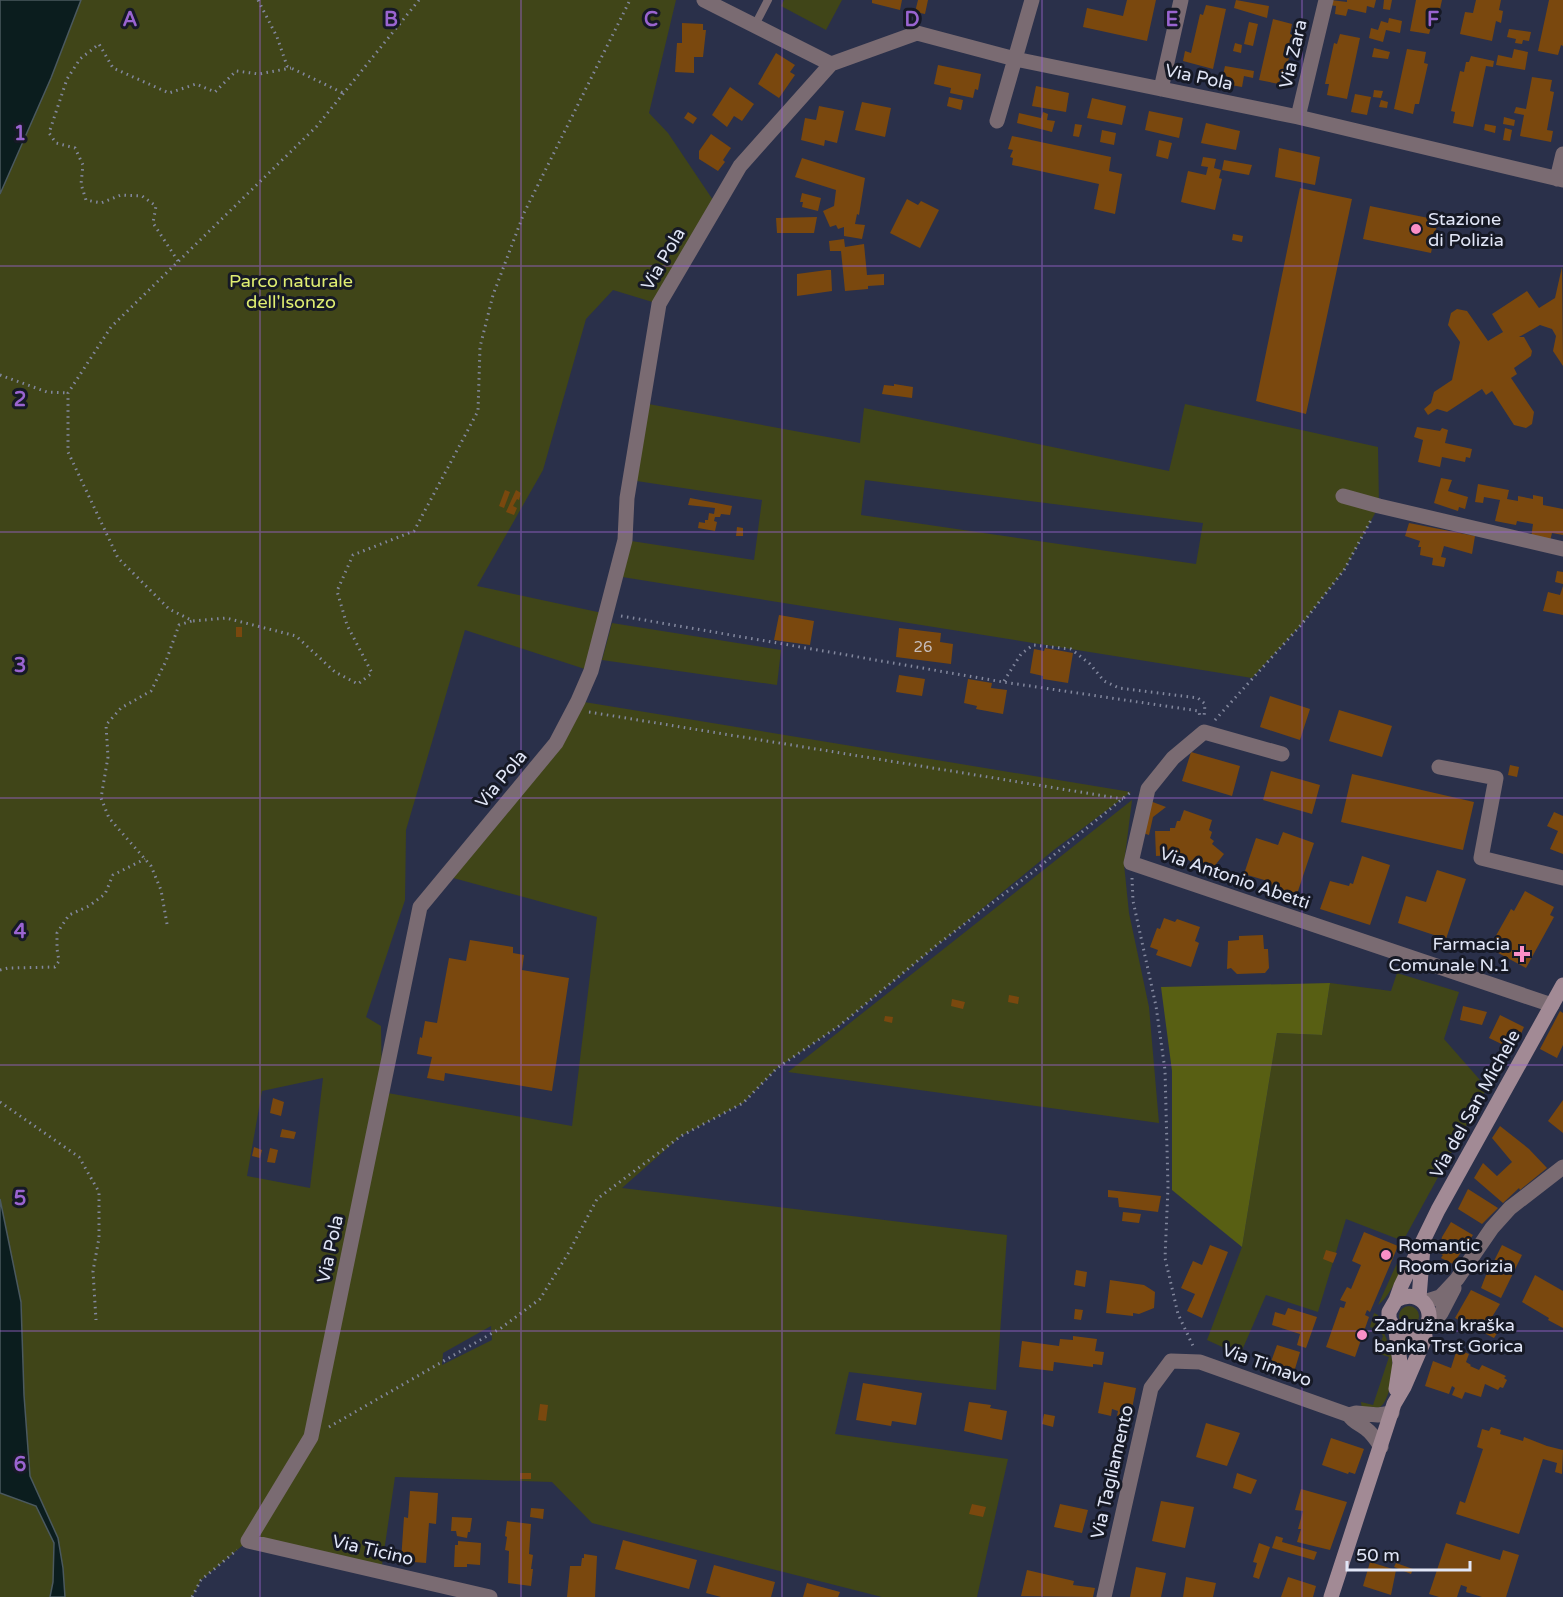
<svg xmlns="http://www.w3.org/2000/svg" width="1563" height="1597" font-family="'Varela Round',sans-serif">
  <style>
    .green { fill: #404518; fill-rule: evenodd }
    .forest { fill: #585f13 }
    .water { fill: #0b1d1e; stroke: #4b595f; stroke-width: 1.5 }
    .building { fill: #7a480e }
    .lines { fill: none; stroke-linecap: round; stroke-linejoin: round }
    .path { stroke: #83889e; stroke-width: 3; stroke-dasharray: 1.5 4.5; stroke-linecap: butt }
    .service { stroke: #7a6b72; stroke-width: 8 }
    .minor { stroke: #7a6b72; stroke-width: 15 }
    .secondary { stroke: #a28a95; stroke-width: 15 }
    .grid { fill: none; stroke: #9a64d0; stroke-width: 1.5; stroke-opacity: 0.55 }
    .poi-dot { fill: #fa8fc7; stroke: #161925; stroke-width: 2 }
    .labels { text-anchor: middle; stroke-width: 6; stroke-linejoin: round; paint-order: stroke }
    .number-label { font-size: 15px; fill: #c7bebd }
    .street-label { font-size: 18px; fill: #e1e6f7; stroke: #161925 }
    .poi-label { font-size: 18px; fill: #e1e6f7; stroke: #161925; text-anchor: start }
    .park-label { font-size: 18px; fill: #dfed71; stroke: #161925 }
    .grid-label { font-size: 20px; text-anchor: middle; font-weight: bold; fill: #9a64d0; stroke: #161925; stroke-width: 6; stroke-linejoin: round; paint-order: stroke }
  </style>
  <rect width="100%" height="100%" fill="#2a304a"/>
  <path class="green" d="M81,0H676L649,113L668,133L717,206L659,304L613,290L586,319L543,470L477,586L607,614L591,671L465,630L406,830L405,900L366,1017L381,1026L382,1092L572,1126L597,917L446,876L556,743L578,701L1131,792L1055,849L839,1026L777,1068L743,1103L681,1136L622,1188L1007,1235L996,1390L849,1372L835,1434L1008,1459L977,1597H882L592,1523L552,1482L395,1477L381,1572L248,1541L201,1580L192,1597H65L63,1568L58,1538L30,1476L24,1395L21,1302L0,1199V194L51,78ZM323,1078L310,1188L247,1176L262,1091ZM491,1326L492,1340L442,1365L443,1353Z
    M784,0H842L826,30L781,6Z
    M643,403L860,443L864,408L1169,471L1185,404L1378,447L1379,506L1344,570L1301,625L1252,678L616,576L625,540L754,560L762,500L630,480ZM865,480L1203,523L1196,564L861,515Z
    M612,623L781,650L777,685L602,660Z
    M1132,800L1124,864L1129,913L1149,1007L1159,1123L788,1072Z
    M1397,973L1459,992L1444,1039L1487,1088L1403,1241L1346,1219L1318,1312L1266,1295L1240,1355L1207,1340L1242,1247L1277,1033L1322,1035L1330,983L1391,991Z
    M1398,1261L1404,1264C1398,1277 1389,1297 1378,1305Z
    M1399 1316a10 10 0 1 1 20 0a10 10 0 1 1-20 0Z
    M1374,1313L1378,1315C1380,1325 1384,1333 1388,1342C1394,1360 1394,1377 1388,1394C1382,1410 1378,1410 1362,1409L1361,1402L1373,1405L1389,1357L1377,1353L1383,1336L1379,1330L1370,1327Z
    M0,1493L36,1506L54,1543L53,1582L50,1597H0Z"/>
  <path class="forest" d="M1330,983L1322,1035L1277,1033L1242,1247L1172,1190V1071L1161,987Z"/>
  <path class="water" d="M0,0H81L51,78L0,194Z
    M0,1199L21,1302L24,1395L30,1476L58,1538L63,1568L65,1597H50L53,1582L54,1543L36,1506L0,1493Z"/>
  <path class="building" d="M872,0H902L900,10L872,3Z
    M918,0H928L925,14L915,12Z
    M1127,0H1156L1147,41L1083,27L1087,8L1123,16Z
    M1236,0L1269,6L1267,18L1234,8Z
    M1331,0L1347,2V0H1376L1374,8L1367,6L1366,13L1348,9L1346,16L1335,14L1336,6L1330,5Z
    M1384,0H1392L1390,10L1383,9Z
    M1416,0H1442L1438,18H1434L1429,34L1410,31Z
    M1476,0H1501L1499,10L1503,11L1501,23L1496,21L1492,41L1460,34L1465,12L1473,13Z
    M1549,0H1563V46L1561,45L1558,55L1538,51Z
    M1206,5L1226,9L1213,69L1183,61L1185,51L1191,53L1200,14L1203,15Z
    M1389,18L1402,21L1400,33L1386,30L1383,42L1369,38L1371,28L1378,30L1381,21L1388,23Z
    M1273,19L1292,24L1290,34L1294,35L1285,75H1281L1279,84L1259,80Z
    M1249,22L1258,24L1253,46L1244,44Z
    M682,23L703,24V30H706L703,57H694V73L675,72L677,43H682Z
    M1509,29L1531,32L1529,41L1523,40L1522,44L1515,43L1516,39L1507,37Z
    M1340,34L1360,38L1347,99L1327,95L1329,84H1325L1334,43L1337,44Z
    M1235,43L1242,45L1241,53L1233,51Z
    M1374,48L1390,52L1388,59L1372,57Z
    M1407,49L1426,52L1424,63L1428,64L1419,104H1415L1413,114L1394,109Z
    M1514,49L1528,52L1525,70L1496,65L1498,55L1512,58Z
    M776,53L795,65L790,72L795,75L779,98L758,84Z
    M1471,56L1494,61L1493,67L1486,66L1473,127L1453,123L1455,112L1451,111L1460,71L1464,72L1466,62H1469Z
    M938,65L981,74L978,90L975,89L973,98L950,93L951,88L934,84Z
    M1225,66L1254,71L1253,78L1244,76L1242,87L1225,84L1227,76L1223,75Z
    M1532,77L1552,80L1550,91L1554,92L1547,130L1553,131L1551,142L1520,136L1524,115L1514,113L1516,107L1526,109Z
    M1036,86L1069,93L1066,112L1032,106Z
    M730,87L754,104L742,121L734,116L727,127L712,115Z
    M1374,90L1383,91L1381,98L1373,97Z
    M1355,94L1371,97L1367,115L1351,112Z
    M949,97L963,100L961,110L947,106Z
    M1092,98L1126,106L1122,125L1087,118Z
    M1381,100L1388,102L1387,108L1379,107Z
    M862,102L891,108L885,137L855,130Z
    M819,106L844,111L837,143L825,140L824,146L801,140L805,118L816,120Z
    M1149,111L1183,118L1179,138L1145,130Z
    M688,112L697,118L693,124L684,118Z
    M1043,112L1048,114L1047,120L1055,121L1052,132L1017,123L1019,113L1041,118Z
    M1504,117L1515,120L1514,126L1503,124Z
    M1206,123L1240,131L1236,150L1201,143Z
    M1075,124L1082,125L1079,137L1073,136Z
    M1485,124L1496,126L1495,133L1484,130Z
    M1505,128L1512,130L1510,141L1503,140Z
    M1102,130L1116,133L1114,145L1100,142Z
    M711,134L731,148L723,160L725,162L718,171L699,159V151Z
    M1012,136L1111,157L1109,171L1122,174L1115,214L1094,209L1099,184L1012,165L1013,158L1010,157L1013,150L1008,149Z
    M1159,140L1172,143L1168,159L1156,156Z
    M1279,148L1320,157L1315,185L1275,177Z
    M1203,157L1216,159L1214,168L1221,170L1219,178L1222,179L1215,210L1181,202L1188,171L1206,175L1208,167L1201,166Z
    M802,158L865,178L859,215L857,214L855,224L865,225L862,239L844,236V227L838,229L836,225L830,227L823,211L834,206L836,190L795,177Z
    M1224,160L1252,165L1249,175L1222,170Z
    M1300,188L1352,199L1306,414L1256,401Z
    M802,193L821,198L818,211L802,207L803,202H800Z
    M907,199L918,205L921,201L939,210L920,248L890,233Z
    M1370,206L1438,220L1431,253L1363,239Z
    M817,217L814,233H777L776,218Z
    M1233,234L1243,236L1242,242L1232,240Z
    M844,239L845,247L864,244L867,275L884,274V285L868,286V289L845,291L841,251H830L829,241Z
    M1562,267L1563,366L1553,351L1556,336L1552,329L1540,325L1519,337H1524L1532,351L1531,356L1514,368L1517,374L1511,378L1534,412L1532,424L1526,428L1514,425L1492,391L1486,395L1482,389L1447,412L1437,409L1428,415L1424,409L1431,403L1434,392L1452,380L1460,342L1448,325L1451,313L1457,309L1467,311L1488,341L1503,332L1492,314L1527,291L1539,308L1555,298Z
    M827,270H831L832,291L797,296V274Z
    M894,384L913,387L912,398L882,394L884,385L894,386Z
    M1417,427L1440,431L1442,428L1448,430L1445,443L1472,449L1470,458L1466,457L1465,462L1442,457L1440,467L1418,462L1423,440L1414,437Z
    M1441,478L1452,480L1448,491L1468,497L1465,509L1459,507L1458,511L1434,503Z
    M1478,484L1509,490L1507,499L1518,501V496L1533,499V495L1543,497V505L1563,509V535L1552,533L1550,541L1531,538L1533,524L1517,521L1516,525L1495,521L1500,500L1484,497L1483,503L1475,502Z
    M505,490L510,492L504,508L499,506Z
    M516,490L521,493L519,500L517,499L513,506L517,508L514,515L506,512Z
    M690,498L732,506L730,515L721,514L720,517H715L714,521L717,522L715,531L698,528L699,522L705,523V520H708L709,513L714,514L715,508L688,505Z
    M1409,523L1475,536L1472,554L1444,546L1441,557L1446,558L1444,567L1432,565L1433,558L1420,555L1421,547H1418L1420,541L1405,536Z
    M737,527L743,528V536H736Z
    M1557,571L1563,572V584L1555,582Z
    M1563,586V615L1543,611L1548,592L1560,595Z
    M779,615L814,621L810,645L774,640Z
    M236,627H242V637H236Z
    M899,628L941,633L940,642L953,644L951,664L896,657Z
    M1045,648L1073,653L1068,683L1043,679V676L1030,673L1034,649L1044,651Z
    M899,675L925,679L922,696L896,692Z
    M968,679L992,683L991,688L1007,690L1003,714L976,709L977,706L964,703Z
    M1270,696L1310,709L1300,740L1260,727Z
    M1339,710L1392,726L1382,757L1329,741Z
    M1191,752L1240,766L1232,796L1182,781Z
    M1510,765L1519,767L1517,777L1508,775Z
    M1271,771L1320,785L1312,814L1263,800Z
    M1352,774L1474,802L1463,850L1341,822Z
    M1150,801L1166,807L1153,817L1149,835L1140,832Z
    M1184,810L1212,820L1209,830L1212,832L1210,838L1214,841L1212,844L1224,854L1209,873L1193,860L1191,862L1184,856L1176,857V855L1156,856L1155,831H1170V828H1175L1177,821H1180Z
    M1554,812L1563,816V854L1550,849L1558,831L1547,826Z
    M1283,832L1314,843L1295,900L1267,892L1271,882L1244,874L1256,838L1278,845Z
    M1362,856L1390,865L1370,925L1320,909L1330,881L1349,886L1350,883L1353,884Z
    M1437,870L1466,879L1446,939L1398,923L1406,896L1426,902Z
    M1525,891L1554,907L1550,915L1554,917L1526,968L1489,948L1511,909L1514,911Z
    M1164,918L1175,922L1177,919L1200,927L1195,941L1199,943L1191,967L1156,955L1158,950L1150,947L1157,928L1160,929Z
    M1263,935L1264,949H1268L1269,968L1265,973L1237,974L1231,968L1227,969L1228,941L1239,940V936Z
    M470,940L513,947V953L524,955L522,970L569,978L552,1091L445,1073L444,1081L427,1078L432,1057L417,1054L420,1037L422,1038L425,1021L437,1023L449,958L466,961Z
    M1009,995L1019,997L1018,1004L1008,1002Z
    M952,999L965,1002L963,1009L951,1006Z
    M1463,1006L1487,1012L1482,1025L1460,1020Z
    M1560,1011L1563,1013V1045L1557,1058L1540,1049Z
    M1500,1015L1524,1027L1514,1050L1489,1038Z
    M885,1016L893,1017L892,1023L884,1021Z
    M273,1098L284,1102L281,1116L270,1113Z
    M1563,1100V1133L1548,1121Z
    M1500,1126L1529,1149L1547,1168L1520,1190L1519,1188L1503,1203L1474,1178L1483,1163L1497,1176L1512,1162L1492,1138Z
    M282,1129L296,1132L294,1139L280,1137Z
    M254,1147L262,1150L260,1158L252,1156Z
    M270,1148L278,1150L275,1163L267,1162Z
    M1468,1189L1498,1208L1482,1224L1458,1209Z
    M1108,1190L1161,1196L1158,1212L1119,1207L1118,1198L1108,1197Z
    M1123,1212L1141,1214L1139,1223L1122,1221Z
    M1451,1222L1473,1235L1453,1264L1441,1258L1443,1255L1439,1253L1442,1237Z
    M1364,1232L1398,1246L1370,1312L1367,1310L1365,1315L1369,1317L1355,1357L1326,1347L1340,1307L1344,1308L1346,1302L1340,1300L1347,1287L1351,1289L1361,1265L1352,1261Z
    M1210,1245L1228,1252L1202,1318L1187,1311L1195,1294L1181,1288L1193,1261L1202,1265Z
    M1502,1245L1522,1255L1501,1298L1481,1288L1491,1262L1493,1263Z
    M1326,1250L1337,1253L1333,1263L1323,1259Z
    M1076,1270L1087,1272L1085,1287L1074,1285Z
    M1535,1275L1563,1291V1328L1548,1320L1549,1318L1522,1302Z
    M1110,1280L1144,1285L1155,1292L1154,1308L1139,1314L1133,1313V1316L1106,1313Z
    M1471,1290L1500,1304L1492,1317L1503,1324L1494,1338L1455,1318Z
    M1288,1308L1317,1317L1306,1348L1297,1345L1300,1334L1272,1325L1275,1312L1285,1315Z
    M1075,1309L1083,1310L1081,1320L1074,1319Z
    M1073,1336L1097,1339L1095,1351L1104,1352L1102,1365L1093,1364V1367L1054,1362L1053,1371L1019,1367L1022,1341L1059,1346L1060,1339L1073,1340Z
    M1277,1345L1300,1352L1292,1379L1268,1370Z
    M1457,1349L1469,1354L1466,1362L1471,1365L1470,1366L1479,1370L1482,1365L1506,1376L1504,1378L1507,1380L1503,1388L1500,1387L1498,1390L1485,1384L1481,1397L1465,1392L1462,1399L1452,1395L1455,1388L1452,1386L1449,1394L1425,1386L1433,1361L1451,1368Z
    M1104,1382L1136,1388L1130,1419L1117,1416L1118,1411L1112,1409L1111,1416L1098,1413Z
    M863,1383L922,1393L916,1425L892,1421L891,1426L856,1420Z
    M969,1402L991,1405L990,1408L1007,1411L1002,1440L964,1431Z
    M540,1404L548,1405L546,1421L538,1420Z
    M1044,1414L1055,1416L1053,1427L1042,1424Z
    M1206,1423L1240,1433L1227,1466L1196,1457Z
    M1491,1427L1501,1430L1500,1434L1523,1441L1524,1437L1547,1446L1563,1450L1562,1474L1555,1472L1557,1463L1543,1459L1519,1534L1456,1514L1460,1501L1465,1503L1483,1449L1477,1447L1482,1429L1489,1431Z
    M1331,1438L1364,1449L1355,1474L1349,1472L1348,1474L1322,1465Z
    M520,1473H531V1479H520Z
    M1237,1473L1257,1480L1251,1494L1233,1488Z
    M1301,1489L1347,1502L1330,1550L1297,1542L1301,1529H1298L1303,1511L1295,1510Z
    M410,1491L438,1493L436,1524L429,1523L426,1563L401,1561L404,1517L408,1518Z
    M1161,1501L1194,1507L1185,1548L1152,1541Z
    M972,1504L986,1507L983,1517L969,1514Z
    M1060,1504L1088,1510L1082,1533L1054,1527Z
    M531,1508L544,1509L543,1519L530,1517Z
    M452,1517L472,1518L470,1532H468L467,1538L457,1536L456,1531H451Z
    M507,1521L531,1524L529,1554L533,1555L531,1569H533L531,1586L508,1583L509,1551L505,1550L507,1537L505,1536Z
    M1276,1536L1283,1538L1282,1542L1317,1552L1314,1560L1272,1548Z
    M623,1540L697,1560L689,1589L615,1569Z
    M458,1541L481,1543L480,1565L467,1564V1567H454L455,1545H458Z
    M1259,1543L1270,1547L1259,1579L1253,1577L1257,1563L1253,1562Z
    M1446,1543L1500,1560L1503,1550L1519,1555L1506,1597H1482L1466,1592L1467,1587L1461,1585L1457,1597H1439L1429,1594Z
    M584,1554L597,1556L595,1597H567L570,1566H581L582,1558H584Z
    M1370,1562L1396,1570L1391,1595L1363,1586Z
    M1396,1563L1413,1569L1411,1574L1394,1567Z
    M714,1565L775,1582L771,1597H721L706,1593Z
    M1136,1567L1166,1573L1161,1597H1130Z
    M1027,1570L1074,1581L1073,1585L1095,1588L1093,1597L1021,1596Z
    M1186,1577L1216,1583L1213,1597H1183Z
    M1288,1577L1316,1586L1313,1597H1281Z
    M807,1583L840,1592L838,1597H803Z"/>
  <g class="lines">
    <path class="path" d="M258,0L277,37L287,66L343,93
      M419,0L317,126L111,327L68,393V452L118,558L169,609L193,621L226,618L296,636L335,672L358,684L372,673L347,625L337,591L353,555L414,531L478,411L480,347L493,295L524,213L630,0
      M178,261L153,223L156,206L142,196L121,195L101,203L86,200L81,184L83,165L75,148L56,143L49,133L67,79L80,59L99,44L113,68L169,93L196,84L215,92L236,71L259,74L291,68
      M0,375L47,392L68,393
      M621,616L1003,682L1199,711L1200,718
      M1004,681L1021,654L1033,645L1071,649L1090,664L1104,681L1119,688L1198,698L1205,704L1204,718
      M589,712L1123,799
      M1215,720L1301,625L1344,570L1371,520
      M1132,878L1133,901L1156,1006L1165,1070L1168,1187L1165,1258L1178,1314L1193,1346
      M167,924L161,890L151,866L109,818L101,798L108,757L106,725L121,708L151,691L166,661L179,625L192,621
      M0,970L8,968L55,967L59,961L57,949V933L69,915L89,906L105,894L113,875L145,859
      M0,1102L79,1157L99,1192V1238L93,1271L96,1320
      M329,1427L501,1328L540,1299L569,1252L597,1199L681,1136L743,1103L777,1068L839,1026L938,944L1033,872L1132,791
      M192,1597L201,1580L237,1550"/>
    <path class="service" d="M755,25L768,0"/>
    <path class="minor" d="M704,0L831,64
      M1161,89L1181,0
      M1298,117L1326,0
      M997,121L1032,0
      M1557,179L1563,154
      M1343,496L1379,506L1563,549
      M1282,754L1204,732L1173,758L1148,789L1131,863L1552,1005
      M1439,767L1496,778L1481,858L1563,878
      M1424,1302L1440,1297L1444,1293L1457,1279L1492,1228L1510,1208L1563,1167
      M1429,1320L1438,1317L1441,1313L1454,1288
      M1349,1415L1356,1413L1378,1415L1392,1413
      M490,1597L248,1541L311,1437L420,907L556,743L578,701L591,671L625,540L627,498L659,304L740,166L831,64L917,33L1015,59L1298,117L1563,180
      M1104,1597L1151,1388L1171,1361L1200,1362L1349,1415C1353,1422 1359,1423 1365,1428C1372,1433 1376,1439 1381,1447"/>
    <path class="secondary" d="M1419,1298L1423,1247
      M1396,1300C1429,1283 1444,1331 1409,1336L1396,1331L1389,1319V1312L1396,1300L1401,1286L1438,1210L1563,985
      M1396,1389L1400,1363L1396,1331
      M1331,1597L1394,1404L1404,1387L1423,1343L1425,1336L1423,1331"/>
  </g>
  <path class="grid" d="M260,0V1597M521,0V1597M782,0V1597M1042,0V1597M1302,0V1597M0,266H1563M0,532H1563M0,798H1563M0,1065H1563M0,1331H1563"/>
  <g class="poi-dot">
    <circle cx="1416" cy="229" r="6"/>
    <path d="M1519 945h6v6h6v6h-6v6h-6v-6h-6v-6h6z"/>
    <circle cx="1386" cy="1255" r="6"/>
    <circle cx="1362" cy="1335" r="6"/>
  </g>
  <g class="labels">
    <g class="number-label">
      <text x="923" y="652">26</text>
    </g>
    <g class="street-label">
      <text transform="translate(1293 54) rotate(-77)" y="6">Via Zara</text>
      <text transform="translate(1199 77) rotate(12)" y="6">Via Pola</text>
      <text transform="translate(663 259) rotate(-60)" y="6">Via Pola</text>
      <text transform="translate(501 779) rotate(-50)" y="6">Via Pola</text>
      <text transform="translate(1235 878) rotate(19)" y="6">Via Antonio Abetti</text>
      <text transform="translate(1475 1104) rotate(-61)" y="6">Via del San Michele</text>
      <text transform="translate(330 1249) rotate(-78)" y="6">Via Pola</text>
      <text transform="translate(1267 1365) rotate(20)" y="6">Via Timavo</text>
      <text transform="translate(1112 1472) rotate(-77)" y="6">Via Tagliamento</text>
      <text transform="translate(373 1550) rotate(13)" y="6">Via Ticino</text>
    </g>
    <g class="poi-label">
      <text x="1428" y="225">Stazione<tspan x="1428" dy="21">di Polizia</tspan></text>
      <text x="1510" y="950" text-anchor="end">Farmacia<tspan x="1510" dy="21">Comunale N.1</tspan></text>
      <text x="1398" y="1251">Romantic<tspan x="1398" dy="21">Room Gorizia</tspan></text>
      <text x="1374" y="1331">Zadružna kraška<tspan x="1374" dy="21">banka Trst Gorica</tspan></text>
    </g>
    <g class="park-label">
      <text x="291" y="287">Parco naturale<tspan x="291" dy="21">dell'Isonzo</tspan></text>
    </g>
  </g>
  <g class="grid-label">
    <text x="130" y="26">A</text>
    <text x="391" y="26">B</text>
    <text x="651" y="26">C</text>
    <text x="912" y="26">D</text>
    <text x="1172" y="26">E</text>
    <text x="1433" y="26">F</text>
    <text x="20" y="140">1</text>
    <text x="20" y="406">2</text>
    <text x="20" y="672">3</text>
    <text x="20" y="938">4</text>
    <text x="20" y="1205">5</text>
    <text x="20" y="1471">6</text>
  </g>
  <path d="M1347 1561v9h123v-9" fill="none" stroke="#e1e6f7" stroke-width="3"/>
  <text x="1356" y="1561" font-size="18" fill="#e1e6f7" stroke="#161925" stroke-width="4.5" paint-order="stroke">50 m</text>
</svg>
